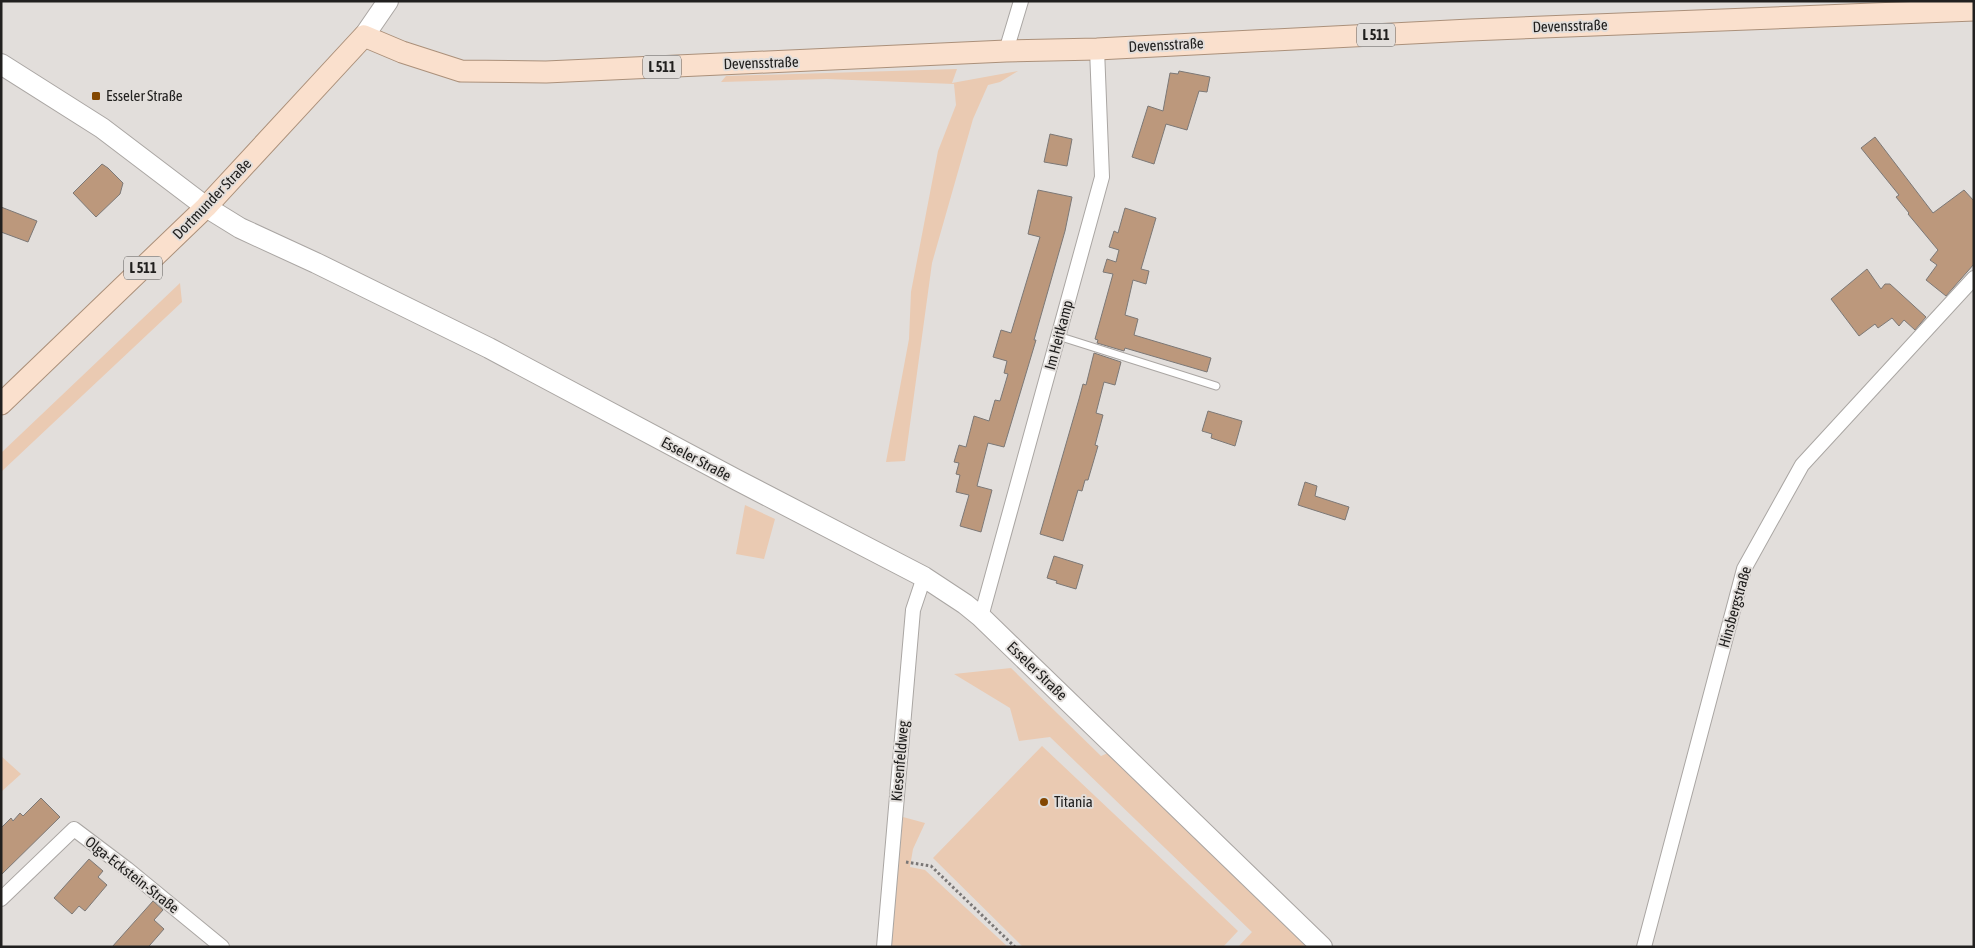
<svg xmlns="http://www.w3.org/2000/svg" width="1975" height="948" font-family="'Asap Condensed',sans-serif">
  <style>
    .green { fill: #eacab2 }
    .building { fill: #bc987c; stroke: #7c7876 }
    .lines { fill: none; stroke-linecap: round; stroke-linejoin: round }
    .service-casing { stroke: #aaa6a3; stroke-width: 9 }
    .minor-casing { stroke: #aaa6a3; stroke-width: 16 }
    .secondary-casing { stroke: #aaa6a3; stroke-width: 22 }
    .primary-casing { stroke: #ab907a; stroke-width: 23 }
    .path { stroke: #7a7776; stroke-width: 3; stroke-dasharray: 2.5 2.5; stroke-linecap: butt }
    .service { stroke: #fff; stroke-width: 7 }
    .minor { stroke: #fff; stroke-width: 14 }
    .secondary { stroke: #fff; stroke-width: 20 }
    .primary { stroke: #fae0cd; stroke-width: 21 }
    .poi-dot { fill: #834702; stroke: #e2dedb; stroke-width: 2 }
    .labels { text-anchor: middle; stroke-width: 4; stroke-linejoin: round; paint-order: stroke }
    .shield { fill: #e2dedb; stroke: #5b5957; stroke-width: 1 }
    .shield-label { font-size: 14px; font-weight: bold; fill: #21201f }
    .street-label { font-size: 15px; fill: #21201f; stroke: #e2dedb }
    .poi-label { font-size: 15px; fill: #21201f; stroke: #e2dedb; text-anchor: start }
  </style>
  <rect width="100%" height="100%" fill="#e2dedb"/>
  <path class="green" d="M957,69L952,83L1018,71L1000,82L988,85L973,119L932,263L905,461L886,462L909,339L911,292L938,151L956,105L954,84L827,79L721,82L726,76Z
    M180,283L182,302L1,472V453Z
    M745,505L775,519L764,559L736,554Z
    M1011,668L1101,756L1108,753L1309,947H1238L1252,932L1050,737L1019,741L1010,708L954,674Z
    M1042,746L1238,931L1223,947H1023L933,858Z
    M1,756L21,774L1,792Z
    M903,817L925,823L913,849L910,867L925,870L1008,947H890Z"/>
  <path class="building" d="M1179,71L1210,77L1207,92L1199,91L1187,130L1166,124L1154,164L1132,157L1148,106L1163,111L1170,73L1178,74Z
    M1050,134L1072,139L1067,166L1044,162Z
    M1875,137L1933,213L1964,190L1974,201V264L1946,296L1926,280L1937,265L1930,260L1938,250L1908,214L1909,213L1896,197L1899,195L1861,148Z
    M102,164L108,168L123,183L120,194L96,217L73,193Z
    M1038,190L1072,197L1065,231L1034,340H1036L1004,447L988,443L977,486L992,490L981,532L960,526L969,495L956,492L960,475L956,474L959,463L954,462L959,445L966,447L974,416L989,421L995,400L1000,401L1008,374L1004,373L1007,361L993,357L1001,330L1011,333L1040,237L1028,234Z
    M1,207L37,221L28,242L1,232Z
    M1125,208L1156,218L1141,269L1149,271L1146,284L1133,280L1125,315L1138,319L1134,335L1211,358L1207,372L1125,348L1124,351L1097,343L1098,340L1095,339L1113,274L1103,272L1107,259L1116,262L1119,250L1109,247L1114,231L1118,233Z
    M1867,269L1881,289L1885,284H1890L1926,317L1915,330L1904,320L1899,326L1892,318L1878,328L1875,324L1859,336L1831,299Z
    M1094,353L1121,362L1115,385L1104,382L1096,413L1103,415L1095,445L1098,446L1088,480H1085L1082,491L1078,490L1063,541L1040,534L1079,399L1083,384L1086,385Z
    M1208,411L1242,421L1235,446L1211,438L1212,434L1202,431Z
    M1305,482L1317,486L1315,496L1349,507L1345,520L1298,505Z
    M1054,556L1083,565L1076,589L1056,583L1057,581L1047,578Z
    M41,798L60,817L1,875V828L11,818L13,821L20,813L23,816Z
    M89,859L103,871L98,877L107,885L85,911L79,906L72,914L54,898Z
    M153,901L163,910L154,920L164,929L150,945L148,947H112Z"/>
  <g class="lines">
    <defs>
      <path id="service" d="M1058,336L1216,386"/>
      <path id="minor" d="M1006,51L1021,1
        M981,617L1102,177L1097,49
        M1,899L74,829L127,869L222,947
        M884,947L913,610L924,577
        M1644,947L1744,569L1802,465L1974,278"/>
      <path id="secondary" d="M364,36L388,1
        M1,64L102,128L206,207L240,228L316,263L489,348L737,480L924,577L965,604L981,617L1322,947"/>
      <path id="primary" d="M1,404L206,207L364,36L402,52L461,71L546,72L1006,51L1097,49L1470,30L1974,10"/>
    </defs>
    <use href="#service" class="service-casing"/>
    <use href="#minor" class="minor-casing"/>
    <use href="#secondary" class="secondary-casing"/>
    <use href="#primary" class="primary-casing"/>
    <path class="path" d="M906,862L931,866L1015,947"/>
    <use href="#service" class="service"/>
    <use href="#minor" class="minor"/>
    <use href="#secondary" class="secondary"/>
    <use href="#primary" class="primary"/>
  </g>
  <g class="poi-dot">
    <rect x="91" y="91" width="10" height="10" rx="2.5"/>
    <circle cx="1044" cy="802" r="5"/>
  </g>
  <g class="labels">
    <g class="shield">
      <rect x="1357" y="23.5" width="38" height="23" rx="4"/>
      <rect x="643" y="55.5" width="38" height="23" rx="4"/>
      <rect x="124" y="256.5" width="38" height="23" rx="4"/>
    </g>
    <g class="shield-label">
      <text x="1376" y="40">L 511</text>
      <text x="662" y="72">L 511</text>
      <text x="143" y="273">L 511</text>
    </g>
    <g class="street-label">
      <text transform="translate(1570 26) rotate(-2)" y="5">Devensstraße</text>
      <text transform="translate(1166 45) rotate(-3)" y="5">Devensstraße</text>
      <text transform="translate(761 63) rotate(-2)" y="5">Devensstraße</text>
      <text transform="translate(212 199) rotate(-46)" y="5">Dortmunder Straße</text>
      <text transform="translate(1059 335) rotate(-75)" y="5">Im Heitkamp</text>
      <text transform="translate(696 459) rotate(28)" y="5">Esseler Straße</text>
      <text transform="translate(1735 607) rotate(-74)" y="5">Hinsbergstraße</text>
      <text transform="translate(1037 671) rotate(44)" y="5">Esseler Straße</text>
      <text transform="translate(900 761) rotate(-85)" y="5">Kiesenfeldweg</text>
      <text transform="translate(132 875) rotate(38)" y="5">Olga-Eckstein-Straße</text>
    </g>
    <g class="poi-label">
      <text x="106" y="101">Esseler Straße</text>
      <text x="1054" y="807">Titania</text>
    </g>
  </g>
  <rect width="1975" height="948" fill="none" stroke="#21201f" stroke-width="5"/>
</svg>
